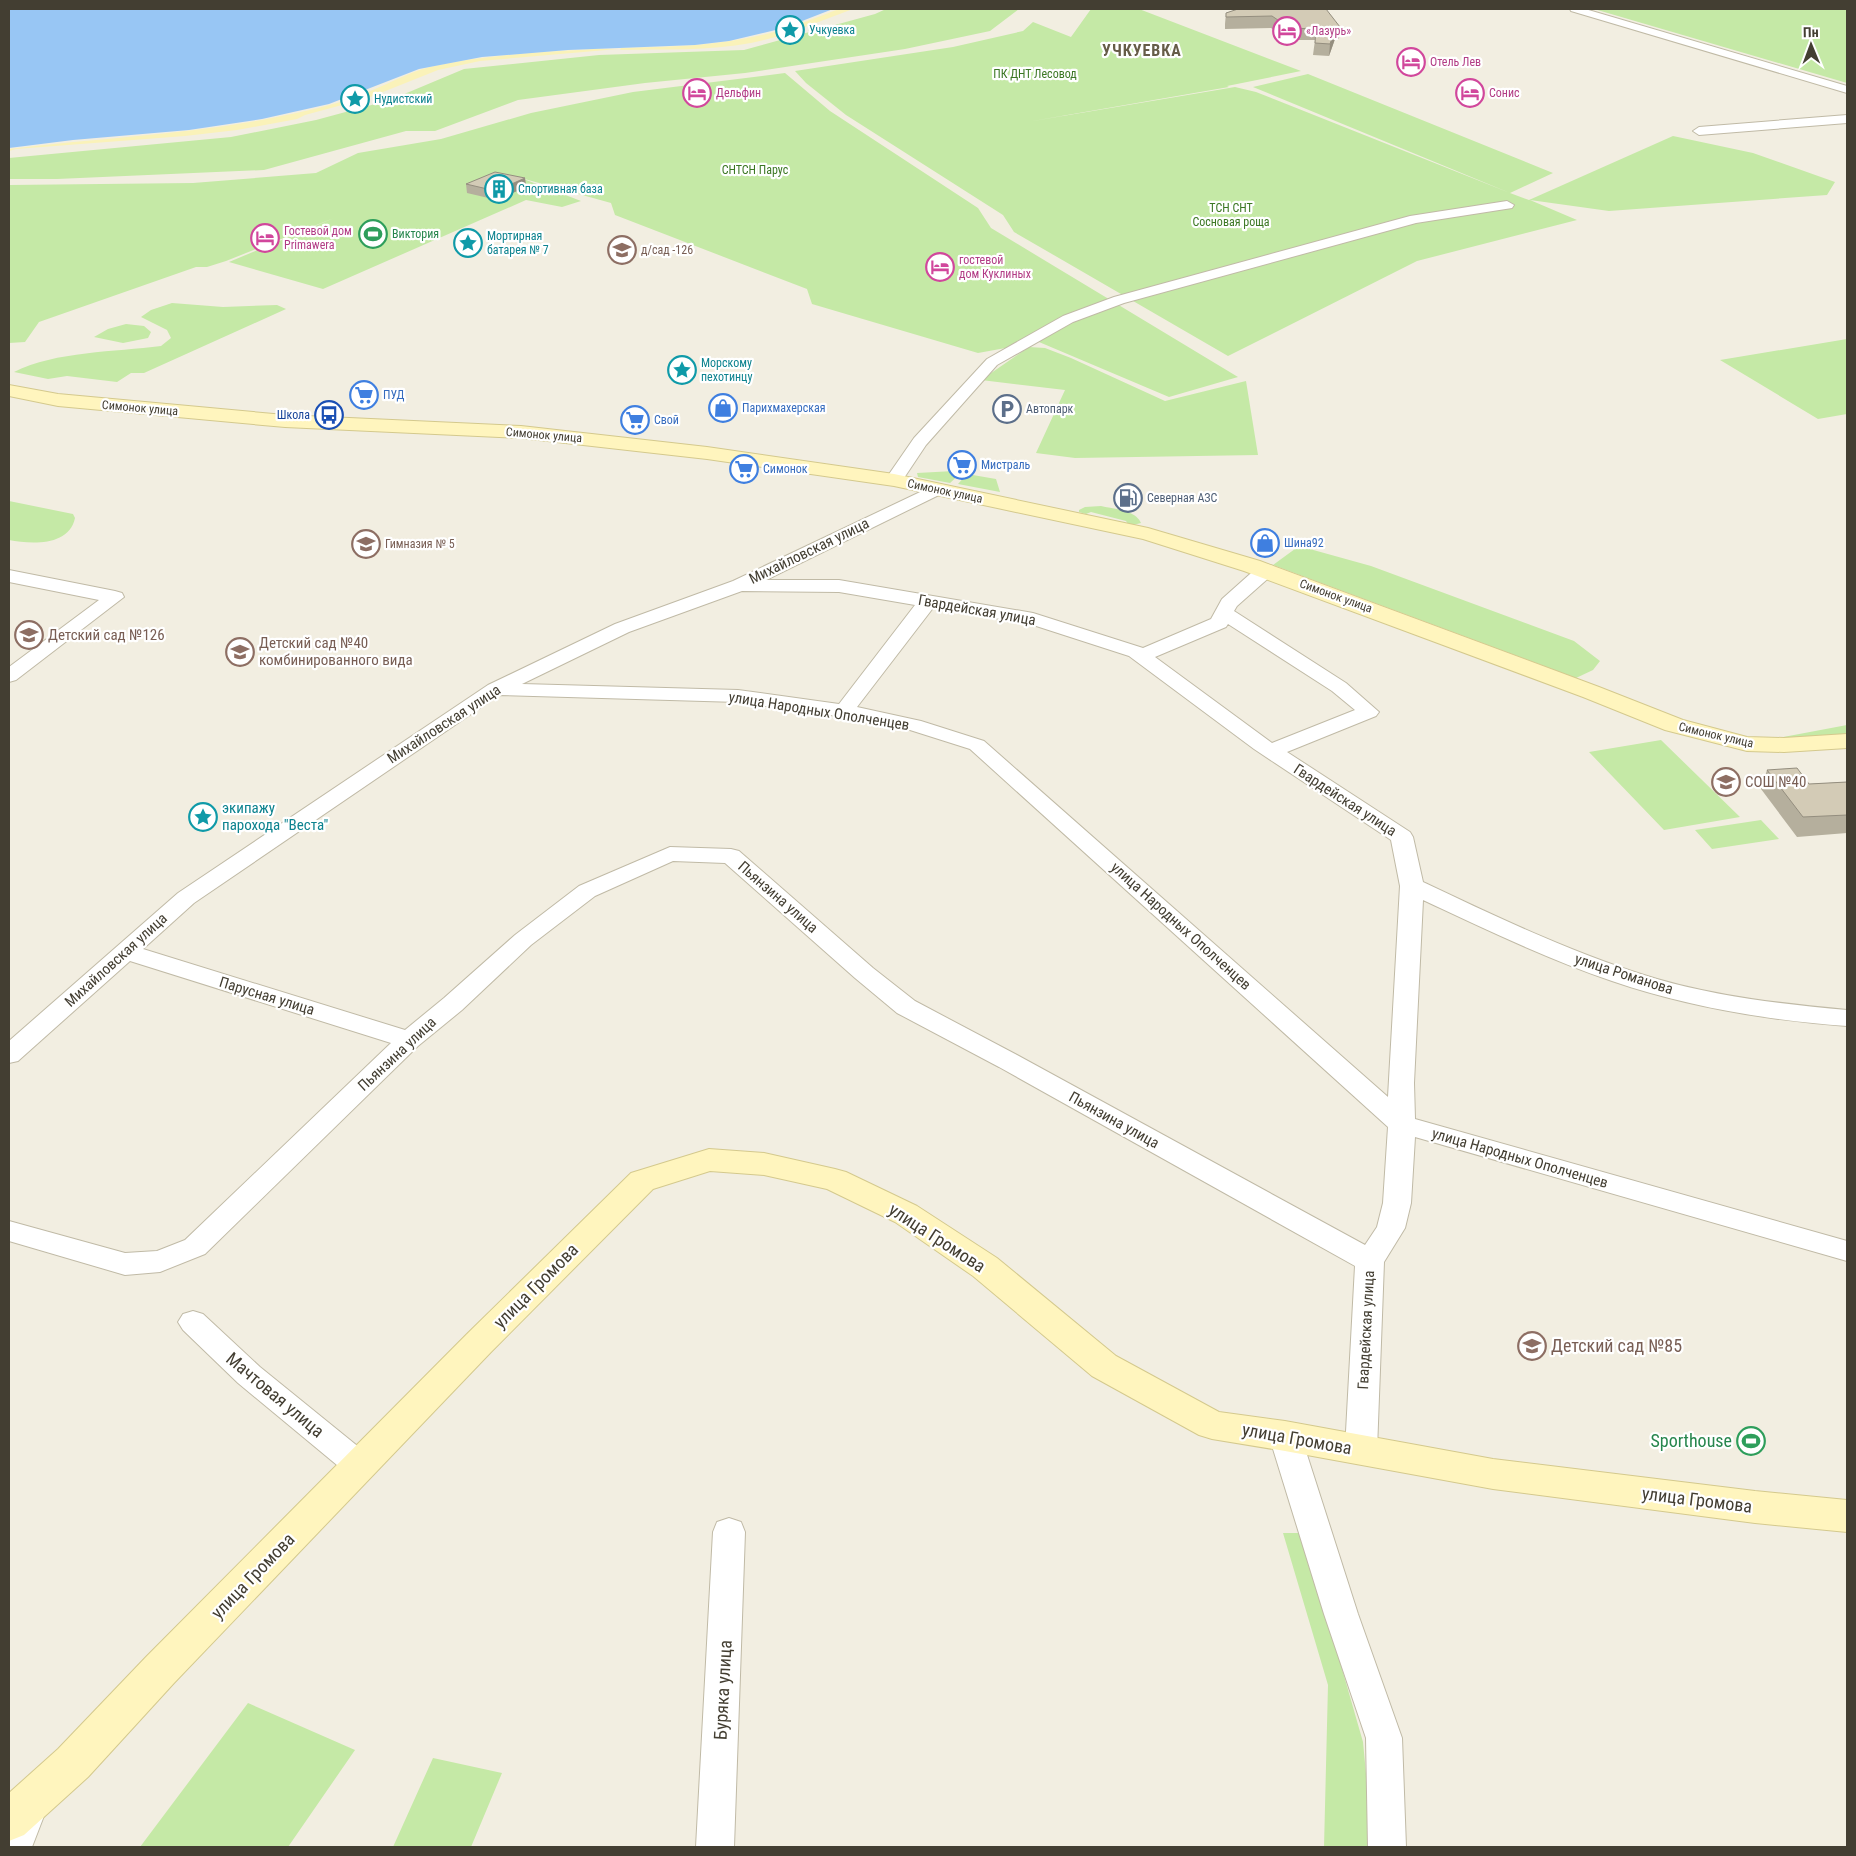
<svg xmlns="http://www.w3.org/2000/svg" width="1856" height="1856" font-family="'Roboto Condensed',sans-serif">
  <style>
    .green { fill: #c5e9a6 }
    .sand { fill: #faf2b9 }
    .water { fill: #98c6f4 }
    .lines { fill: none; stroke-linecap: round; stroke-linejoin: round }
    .street-casing { stroke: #c0baa6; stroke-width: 2 }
    .secondary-casing { stroke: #d4c98d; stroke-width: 2 }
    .street { fill: #fff; fill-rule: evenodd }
    .secondary { fill: #fff5be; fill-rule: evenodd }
    .wall { fill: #b5af9d }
    .shaded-wall { fill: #948e7f }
    .building { fill: #d3cbb6; stroke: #948e7f }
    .labels { text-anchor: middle; stroke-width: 4.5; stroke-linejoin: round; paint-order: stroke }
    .far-culture-label { font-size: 12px; fill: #0d838f; stroke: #fff; text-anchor: start }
    .far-hotel-label { font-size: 12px; fill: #b23c85; stroke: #fff; text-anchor: start }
    .far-park-label { font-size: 12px; fill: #3b7723; stroke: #fff }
    .far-leisure-label { font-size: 12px; fill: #27864d; stroke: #fff; text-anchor: start }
    .far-education-label { font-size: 12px; fill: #785e54; stroke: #fff; text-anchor: start }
    .far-shop-label { font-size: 12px; fill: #366cbe; stroke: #fff; text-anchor: start }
    .far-street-label { font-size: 12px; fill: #433e32; stroke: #fff }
    .far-service-label { font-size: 12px; fill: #4e5e75; stroke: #fff; text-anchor: start }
    .far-transit-label { font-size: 12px; fill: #164399; stroke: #fff; text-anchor: end }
    .street-label { font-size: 15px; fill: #433e32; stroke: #fff }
    .education-label { font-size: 15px; fill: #785e54; stroke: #fff; text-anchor: start }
    .culture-label { font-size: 15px; fill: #0d838f; stroke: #fff; text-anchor: start }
    .far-district-label { font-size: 16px; font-weight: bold; letter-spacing: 1px; fill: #665d48; stroke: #fff }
    .near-street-label { font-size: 18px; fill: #433e32; stroke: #fff }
    .near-education-label { font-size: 18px; fill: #785e54; stroke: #fff; text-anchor: start }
    .near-leisure-label { font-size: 18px; fill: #27864d; stroke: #fff; text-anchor: end }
  </style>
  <rect width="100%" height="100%" fill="#f2eee1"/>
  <path class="green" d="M886,9H1019L990,31L905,49L745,73L645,83L518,100L435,131H406L264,170L57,179H9V158L231,137L316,120L390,100L464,69L599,55L744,50L875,14Z
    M1091,9H1139L1301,71L1227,86L1229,87L1027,122L1235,87L1256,92L1510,193L1253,87L1308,74L1553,173L1510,193L1529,200L1673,136L1753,153L1835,182L1827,195L1609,211L1530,200L1577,220L1417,261L1228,356L1014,232L1003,215L846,115L806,83L795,71L953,47L1023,31L1033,22L1071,37Z
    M1594,9H1847V83Z
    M785,73L830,111L978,208L991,228L1238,377L1169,397L1039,342L978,353L812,304L807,289L615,215L611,203L521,178L581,201L562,207L526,200L323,289L229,262L334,218L226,261L207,267H196L39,322L25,342L9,343V185L193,183L316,173L358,153L441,139L531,113L633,92Z
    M172,303L223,307L277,305L286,309L144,373H131L117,382L67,376L48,379L14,372C56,351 115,352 161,346L171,338L167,330L141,317L151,310Z
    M126,324L144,326L151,332L148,338L123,343L94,337L108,329Z
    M1847,339V414L1818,419L1720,360Z
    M1029,347L1045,348L1071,358L1165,401L1246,381L1258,455L1075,458L1036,453L1065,390L981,380Z
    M954,471L962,472L950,483L918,477L917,473Z
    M967,474L996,479L1000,492L958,484Z
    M9,501L73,514L75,518C69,547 30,544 9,540Z
    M1101,506C1113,509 1136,510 1141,523L1133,525L1128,524L1126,521L1091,512L1086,514L1079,512V510L1085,507Z
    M1299,546L1371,566L1574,641L1600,661L1593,670L1576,678L1273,565Z
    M1847,725V737L1780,742L1778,738Z
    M1661,740L1740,817L1664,830L1589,752Z
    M1761,820L1779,839L1712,849L1695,830Z
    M1283,1533H1303L1363,1742L1373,1847H1324L1328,1685Z
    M248,1703L355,1750L288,1847H140Z
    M433,1758L502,1773L471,1847H393Z"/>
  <path class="sand" d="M839,9H853C819,21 787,36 751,43C709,51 664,49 620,50L621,48C672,47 724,46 774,32C796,26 817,17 839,9Z
    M595,49H618L480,61L438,70L368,98L305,115L297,119L237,130L185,136L16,149L9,151V149C96,138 185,135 272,118C301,112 332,106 360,95C383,87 406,73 430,67C484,55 540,52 595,49Z"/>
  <path class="water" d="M9,9H833L784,28L729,41L695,45L568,50L482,57L419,69L329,104L262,119L189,130L73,140L9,148Z"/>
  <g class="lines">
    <defs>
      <path id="street" d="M1570,9H1585L1847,86V93L1571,11Z
        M1847,115V123L1699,135L1693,131L1699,127Z
        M1507,201L1514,205L1512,208L1416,223L1124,303L1073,322L997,365L926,445L900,484L894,485L888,484L885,480L914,438L987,359L1063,316L1114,297L1410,216Z
        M937,484L943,485L946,489L943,493L766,580H839L1033,613L1143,648L1211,619L1222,599L1259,566L1266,564L1273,566L1275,570L1273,574L1237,606L1234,611L1346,683L1379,712L1376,716L1287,752L1410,832L1413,837L1423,882C1499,918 1576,955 1657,979C1719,997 1783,1004 1847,1010V1026C1767,1020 1688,1007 1612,981C1547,959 1485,929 1423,900L1414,1083L1415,1119L1847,1241V1261L1415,1137L1411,1203L1405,1228L1384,1262L1377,1450L1372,1459L1361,1463L1350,1459L1345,1450L1355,1266L999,1067L897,1013L855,978L725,863L673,861L595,896L531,945L462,1010L418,1046L205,1254L160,1272L125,1275L9,1241V1221L125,1253L157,1251L185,1240L391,1043L130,961L18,1061L9,1063V1041L178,893L488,685L615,624L733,581ZM742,591L839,592L915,605L839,704L738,690L522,684L629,632ZM933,608L1030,624L1129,656L1254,749L1391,840L1400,886L1388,1097L984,741L921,721L857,707ZM1228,624L1332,691L1355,710L1272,743L1155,657L1226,627ZM499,695L738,702L844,717L910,730L970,749L1388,1127L1383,1203L1377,1227L1365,1245L1017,1055L915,1001L873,968L739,851L731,849L670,847L579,886L515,935L444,998L405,1030L143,949L194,903Z
        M9,570L115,591L122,593L124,597L16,680L9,682V667L99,600L9,582Z
        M193,1311L203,1314L260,1367L371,1457L376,1466L371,1475L360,1479L349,1475L238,1383L183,1330L178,1322L183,1314Z
        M1285,1423L1296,1427L1301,1436L1358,1614L1402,1738L1406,1847H1368L1366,1738L1324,1614L1269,1436L1274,1427Z
        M729,1518L741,1522L745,1532L734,1847H696L713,1532L717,1522Z
        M29,1791L42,1796L47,1808L32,1847H9V1813L16,1796Z"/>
      <path id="secondary" d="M9,385L58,394L285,415L521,426L707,447L894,474L1148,528L1260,561L1599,687L1683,720L1747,737L1784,738L1847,734V748L1784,752L1747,751L1665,730L1583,697L1244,571L1143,539L894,486L707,459L521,438L285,427L58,406L9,396Z
        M709,1149L764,1153L835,1169L846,1172L917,1206L997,1258L1116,1356L1219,1412L1285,1421L1493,1459L1755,1491L1847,1500V1532L1755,1523L1493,1489L1285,1451L1212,1439L1199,1435L1092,1376L973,1276L895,1222L827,1189L764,1175L710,1171L653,1189L491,1352L174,1683L88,1777L24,1835L9,1841V1793L58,1749L146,1657L467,1334L631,1173Z"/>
    </defs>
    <use href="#street" class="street-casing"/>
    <use href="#secondary" class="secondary-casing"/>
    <use href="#street" class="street"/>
    <use href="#secondary" class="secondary"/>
  </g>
  <path class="wall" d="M1238,9L1340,27L1339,39H1335L1329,56L1313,55L1315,40H1290L1271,28L1225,29V24L1226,13Z
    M525,178L526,187L497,200L467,193L466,184Z
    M1767,770L1809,784L1847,782V833L1797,837L1761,789Z"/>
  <path class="shaded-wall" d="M1336,27L1335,39L1329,56L1330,44Z
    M525,178L526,187L497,200L496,191Z"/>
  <path class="building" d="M1238,9H1326L1340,27H1336L1330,44L1315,43L1316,28L1291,29L1272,16L1226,17V13Z
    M495,172L525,178L496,191L466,184Z
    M1797,768L1809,784L1847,782V815L1803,817L1767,770Z"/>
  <defs>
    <symbol id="sight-ring" viewBox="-11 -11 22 22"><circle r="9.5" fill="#fff" stroke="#0f9aa8" stroke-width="1.5"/><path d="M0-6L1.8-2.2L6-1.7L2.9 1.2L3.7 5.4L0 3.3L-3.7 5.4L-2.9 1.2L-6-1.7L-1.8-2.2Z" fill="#0f9aa8"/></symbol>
    <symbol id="hotel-ring" viewBox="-11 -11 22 22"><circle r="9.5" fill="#fff" stroke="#d1479c" stroke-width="1.5"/><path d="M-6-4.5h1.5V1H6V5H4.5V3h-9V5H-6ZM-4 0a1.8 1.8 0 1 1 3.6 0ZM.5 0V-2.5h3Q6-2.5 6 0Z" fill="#d1479c"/></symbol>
    <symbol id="building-ring" viewBox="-11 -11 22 22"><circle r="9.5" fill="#fff" stroke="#0f9aa8" stroke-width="1.5"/><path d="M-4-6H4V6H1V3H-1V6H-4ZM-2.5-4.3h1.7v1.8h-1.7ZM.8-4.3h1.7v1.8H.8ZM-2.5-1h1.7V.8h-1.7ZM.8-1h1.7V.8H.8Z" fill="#0f9aa8"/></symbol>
    <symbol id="stadium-ring" viewBox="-11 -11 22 22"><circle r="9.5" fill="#fff" stroke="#2e9e5b" stroke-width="1.5"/><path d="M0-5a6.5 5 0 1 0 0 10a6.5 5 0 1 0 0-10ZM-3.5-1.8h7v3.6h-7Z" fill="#2e9e5b"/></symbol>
    <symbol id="school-ring" viewBox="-11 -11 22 22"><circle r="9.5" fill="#fff" stroke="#8d6e63" stroke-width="1.5"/><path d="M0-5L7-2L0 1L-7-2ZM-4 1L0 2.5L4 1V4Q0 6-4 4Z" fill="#8d6e63"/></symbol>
    <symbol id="supermarket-ring" viewBox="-11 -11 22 22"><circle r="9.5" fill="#fff" stroke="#3f7fe0" stroke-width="1.5"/><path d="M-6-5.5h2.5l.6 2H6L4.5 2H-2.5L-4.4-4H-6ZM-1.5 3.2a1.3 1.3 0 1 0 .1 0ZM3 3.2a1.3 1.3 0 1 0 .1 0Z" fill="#3f7fe0"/></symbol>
    <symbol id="shop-ring" viewBox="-11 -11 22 22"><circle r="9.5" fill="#fff" stroke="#3f7fe0" stroke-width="1.5"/><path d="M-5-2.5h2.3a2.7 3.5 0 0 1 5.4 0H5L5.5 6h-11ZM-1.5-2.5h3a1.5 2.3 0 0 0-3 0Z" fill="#3f7fe0"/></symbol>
    <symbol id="parking-ring" viewBox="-11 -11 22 22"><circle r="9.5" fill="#fff" stroke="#5c6f8a" stroke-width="1.5"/><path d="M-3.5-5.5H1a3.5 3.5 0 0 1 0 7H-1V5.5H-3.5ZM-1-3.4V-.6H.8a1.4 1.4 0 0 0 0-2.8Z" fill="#5c6f8a"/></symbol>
    <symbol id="bus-ring" viewBox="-11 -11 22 22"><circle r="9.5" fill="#fff" stroke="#1a4fb4" stroke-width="1.5"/><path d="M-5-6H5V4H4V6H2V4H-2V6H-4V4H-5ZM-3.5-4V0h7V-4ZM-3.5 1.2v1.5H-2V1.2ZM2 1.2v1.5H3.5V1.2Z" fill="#1a4fb4"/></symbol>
    <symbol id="fuel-ring" viewBox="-11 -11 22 22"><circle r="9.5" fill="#fff" stroke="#5c6f8a" stroke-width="1.5"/><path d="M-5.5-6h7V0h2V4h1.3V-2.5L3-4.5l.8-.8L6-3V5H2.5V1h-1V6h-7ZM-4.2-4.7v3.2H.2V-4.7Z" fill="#5c6f8a"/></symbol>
  </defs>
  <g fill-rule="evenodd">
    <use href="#sight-ring" x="774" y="14" width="32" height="32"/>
    <use href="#hotel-ring" x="1271" y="15" width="32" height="32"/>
    <use href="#hotel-ring" x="1395" y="46" width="32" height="32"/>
    <use href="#hotel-ring" x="681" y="77" width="32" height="32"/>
    <use href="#hotel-ring" x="1454" y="77" width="32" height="32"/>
    <use href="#sight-ring" x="339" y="83" width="32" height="32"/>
    <use href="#building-ring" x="483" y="173" width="32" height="32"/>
    <use href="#stadium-ring" x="357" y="218" width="32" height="32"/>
    <use href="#hotel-ring" x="249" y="222" width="32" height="32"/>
    <use href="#sight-ring" x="452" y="227" width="32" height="32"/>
    <use href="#school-ring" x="606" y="234" width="32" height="32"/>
    <use href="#hotel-ring" x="924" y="251" width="32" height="32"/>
    <use href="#sight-ring" x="666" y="354" width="32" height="32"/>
    <use href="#supermarket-ring" x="348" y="379" width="32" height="32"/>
    <use href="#shop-ring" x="707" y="392" width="32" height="32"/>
    <use href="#parking-ring" x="991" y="393" width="32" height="32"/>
    <use href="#bus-ring" x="313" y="399" width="32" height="32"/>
    <use href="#supermarket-ring" x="619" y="404" width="32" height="32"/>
    <use href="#supermarket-ring" x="946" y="449" width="32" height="32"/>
    <use href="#supermarket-ring" x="728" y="453" width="32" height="32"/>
    <use href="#fuel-ring" x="1112" y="482" width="32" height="32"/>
    <use href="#shop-ring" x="1249" y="527" width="32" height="32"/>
    <use href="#school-ring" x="350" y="528" width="32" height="32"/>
    <use href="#school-ring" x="13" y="619" width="32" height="32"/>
    <use href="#school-ring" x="224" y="636" width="32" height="32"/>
    <use href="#school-ring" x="1710" y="766" width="32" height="32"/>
    <use href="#sight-ring" x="187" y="801" width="32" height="32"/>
    <use href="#school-ring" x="1516" y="1330" width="32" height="32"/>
    <use href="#stadium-ring" x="1735" y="1425" width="32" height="32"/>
  </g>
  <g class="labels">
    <g class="far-culture-label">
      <text x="809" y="34">Учкуевка</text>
      <text x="374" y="103">Нудистский</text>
      <text x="518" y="193">Спортивная база</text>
      <text x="487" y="240">Мортирная<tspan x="487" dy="14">батарея № 7</tspan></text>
      <text x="701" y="367">Морскому<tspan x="701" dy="14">пехотинцу</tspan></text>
    </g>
    <g class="far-hotel-label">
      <text x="1306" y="35">«Лазурь»</text>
      <text x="1430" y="66">Отель Лев</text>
      <text x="716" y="97">Дельфин</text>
      <text x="1489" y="97">Сонис</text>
      <text x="284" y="235">Гостевой дом<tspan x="284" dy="14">Primawera</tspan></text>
      <text x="959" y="264">гостевой<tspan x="959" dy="14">дом Куклиных</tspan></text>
    </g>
    <g class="far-park-label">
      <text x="1035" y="78">ПК ДНТ Лесовод</text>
      <text x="755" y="174">СНТСН Парус</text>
      <text x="1231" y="212">ТСН СНТ<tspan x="1231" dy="14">Сосновая роща</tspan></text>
    </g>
    <g class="far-leisure-label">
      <text x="392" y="238">Виктория</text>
    </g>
    <g class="far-education-label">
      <text x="641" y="254">д/сад -126</text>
      <text x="385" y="548">Гимназия № 5</text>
    </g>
    <g class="far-shop-label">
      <text x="383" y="399">ПУД</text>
      <text x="742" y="412">Парихмахерская</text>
      <text x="654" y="424">Свой</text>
      <text x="981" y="469">Мистраль</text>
      <text x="763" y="473">Симонок</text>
      <text x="1284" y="547">Шина92</text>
    </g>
    <g class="far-street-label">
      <text transform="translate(140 408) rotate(5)" y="4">Симонок улица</text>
      <text transform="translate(544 435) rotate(5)" y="4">Симонок улица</text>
      <text transform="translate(945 491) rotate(12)" y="4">Симонок улица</text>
      <text transform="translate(1336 596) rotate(20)" y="4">Симонок улица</text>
      <text transform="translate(1716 735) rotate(13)" y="4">Симонок улица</text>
    </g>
    <g class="far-service-label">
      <text x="1026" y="413">Автопарк</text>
      <text x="1147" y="502">Северная АЗС</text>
    </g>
    <g class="far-transit-label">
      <text x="310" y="419">Школа</text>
    </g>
    <g class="street-label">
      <text transform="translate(809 551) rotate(-26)" y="5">Михайловская улица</text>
      <text transform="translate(977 610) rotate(10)" y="5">Гвардейская улица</text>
      <text transform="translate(819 711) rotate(9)" y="5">улица Народных Ополченцев</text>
      <text transform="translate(444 724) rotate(-33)" y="5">Михайловская улица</text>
      <text transform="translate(1345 800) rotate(33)" y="5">Гвардейская улица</text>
      <text transform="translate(778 897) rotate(41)" y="5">Пьянзина улица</text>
      <text transform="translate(1181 926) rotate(42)" y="5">улица Народных Ополченцев</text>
      <text transform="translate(116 960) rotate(-42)" y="5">Михайловская улица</text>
      <text transform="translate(1624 974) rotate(18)" y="5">улица Романова</text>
      <text transform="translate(267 996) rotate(17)" y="5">Парусная улица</text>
      <text transform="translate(397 1054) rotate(-43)" y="5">Пьянзина улица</text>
      <text transform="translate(1114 1120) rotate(29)" y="5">Пьянзина улица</text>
      <text transform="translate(1520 1158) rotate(16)" y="5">улица Народных Ополченцев</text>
      <text transform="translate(1366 1330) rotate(-87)" y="5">Гвардейская улица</text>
    </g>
    <g class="education-label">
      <text x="48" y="640">Детский сад №126</text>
      <text x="259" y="648">Детский сад №40<tspan x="259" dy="17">комбинированного вида</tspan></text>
      <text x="1745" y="787">СОШ №40</text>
    </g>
    <g class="culture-label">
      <text x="222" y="813">экипажу<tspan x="222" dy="17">парохода "Веста"</tspan></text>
    </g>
    <g class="far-district-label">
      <text x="1142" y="56">УЧКУЕВКА</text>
    </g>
    <g class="near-street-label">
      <text transform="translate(937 1238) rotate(33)" y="6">улица Громова</text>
      <text transform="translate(536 1286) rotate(-45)" y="6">улица Громова</text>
      <text transform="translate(275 1395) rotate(40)" y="6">Мачтовая улица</text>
      <text transform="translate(1297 1439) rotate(10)" y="6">улица Громова</text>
      <text transform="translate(1697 1500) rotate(7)" y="6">улица Громова</text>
      <text transform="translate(253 1576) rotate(-46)" y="6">улица Громова</text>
      <text transform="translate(723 1690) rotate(-87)" y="6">Буряка улица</text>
    </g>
    <g class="near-education-label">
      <text x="1551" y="1352">Детский сад №85</text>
    </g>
    <g class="near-leisure-label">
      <text x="1732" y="1447">Sporthouse</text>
    </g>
  </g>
  <rect width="1856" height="1856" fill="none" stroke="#433e32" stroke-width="20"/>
  <g transform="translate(1811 45) rotate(359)" stroke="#ffffff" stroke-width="4" paint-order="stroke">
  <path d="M0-4L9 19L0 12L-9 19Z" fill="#433e32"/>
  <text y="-8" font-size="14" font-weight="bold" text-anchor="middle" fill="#433e32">Пн</text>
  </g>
</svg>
